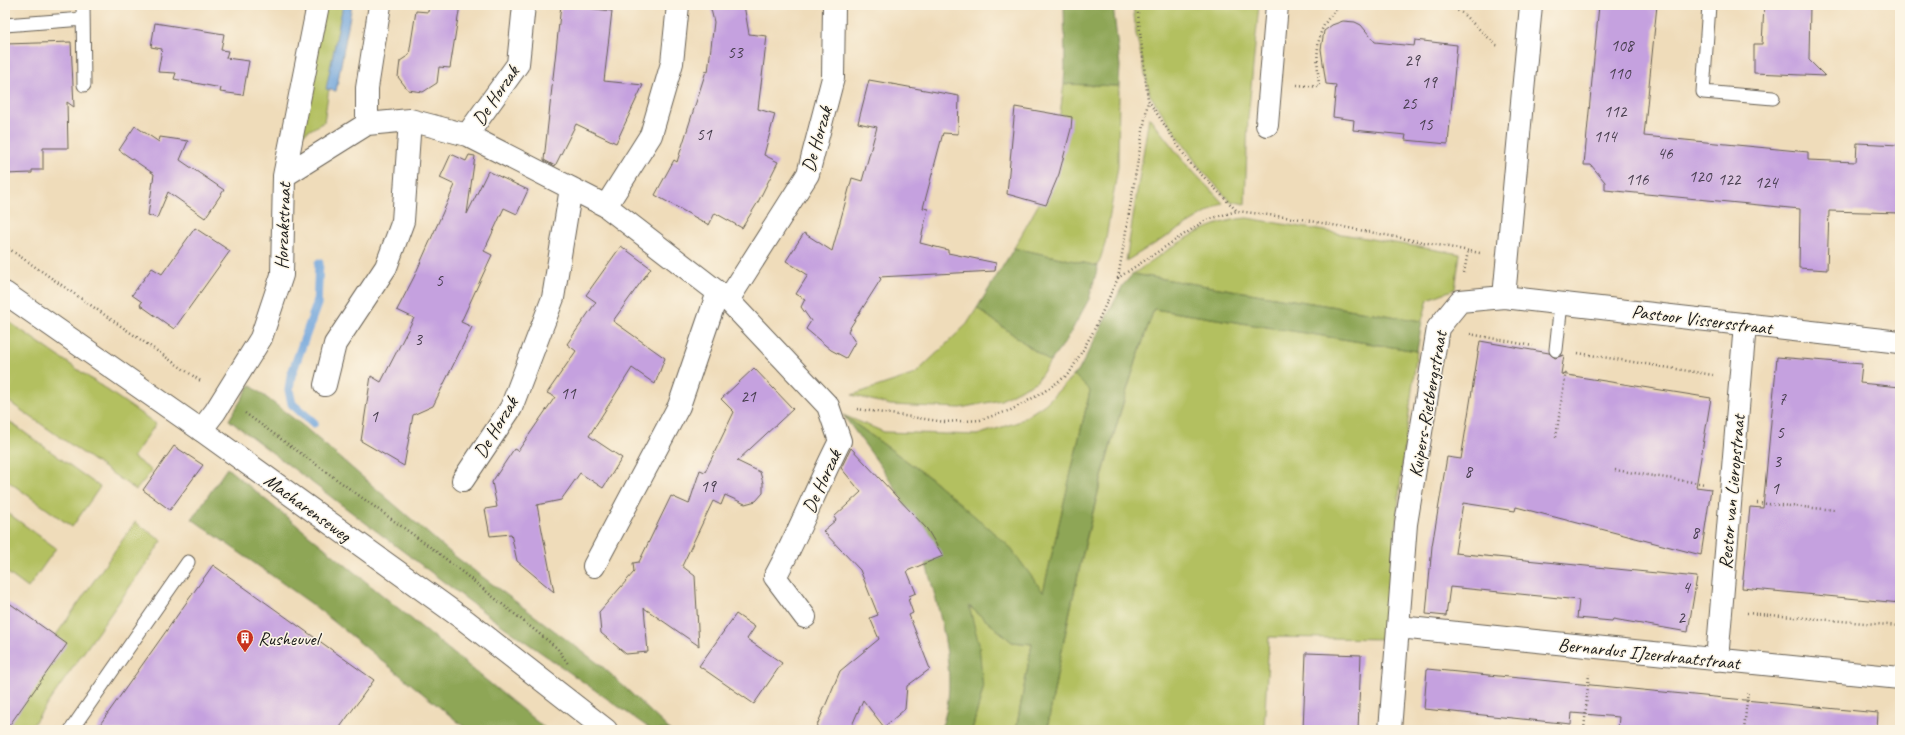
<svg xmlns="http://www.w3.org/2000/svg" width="1905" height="735" font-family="Caveat,sans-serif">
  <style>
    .green { fill: #b3c061; stroke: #686e3e }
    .forest { fill: #8ea657; stroke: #55613a }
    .water { fill: #70a4dc; stroke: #46607c }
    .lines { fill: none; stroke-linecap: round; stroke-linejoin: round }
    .stream { stroke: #70a4dc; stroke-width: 9 }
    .building { fill: #c5a1df }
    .lane-casing { stroke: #665f53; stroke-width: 15 }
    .street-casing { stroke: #665f53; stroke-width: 24 }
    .secondary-casing { stroke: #665f53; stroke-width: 24 }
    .path { stroke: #665f53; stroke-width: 2.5; stroke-dasharray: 1 3; stroke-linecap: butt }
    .lane { stroke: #fff; stroke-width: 13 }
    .street { stroke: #fff; stroke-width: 22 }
    .secondary { stroke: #fff; stroke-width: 22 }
    .labels { text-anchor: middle; stroke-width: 3; stroke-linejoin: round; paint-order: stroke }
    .number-label { font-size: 17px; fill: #463d4d }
    .street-label { font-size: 19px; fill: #1c1c1c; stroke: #fcf5e5 }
    .poi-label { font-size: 19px; fill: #1c1c1c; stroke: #fcf5e5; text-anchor: start }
  </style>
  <rect width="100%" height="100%" fill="#fcf5e5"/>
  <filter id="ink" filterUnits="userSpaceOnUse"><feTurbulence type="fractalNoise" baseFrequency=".025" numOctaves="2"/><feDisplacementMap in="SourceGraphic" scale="8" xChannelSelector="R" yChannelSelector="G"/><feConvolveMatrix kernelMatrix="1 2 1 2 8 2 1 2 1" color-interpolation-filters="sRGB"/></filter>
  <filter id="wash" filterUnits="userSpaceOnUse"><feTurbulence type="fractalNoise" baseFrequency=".012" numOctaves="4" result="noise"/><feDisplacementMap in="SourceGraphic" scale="16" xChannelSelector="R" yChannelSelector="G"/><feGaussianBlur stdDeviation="0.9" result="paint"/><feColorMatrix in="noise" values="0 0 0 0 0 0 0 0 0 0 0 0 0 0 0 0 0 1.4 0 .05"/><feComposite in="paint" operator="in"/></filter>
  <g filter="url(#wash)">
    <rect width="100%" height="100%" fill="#efdcba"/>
    <path class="green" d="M315,5H345L336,40L324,122L296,138Z
      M1133,5H1259L1248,118L1245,204L1230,201L1199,167L1150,95L1136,34Z
      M1064,84L1119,86L1118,167L1105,244L1098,266L1014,248L1042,198L1059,121Z
      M1149,117L1185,163L1223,203L1126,261Z
      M1247,218L1460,254L1455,289L1428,299L1422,321L1133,274C1168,250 1204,221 1247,218Z
      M977,308L1050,362L1037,381L1001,400L960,408L890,405L852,395L915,374L967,324Z
      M1154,309L1417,351L1401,476L1385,639L1269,637L1264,730H1047C1072,588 1106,445 1154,309Z
      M5,319L156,424L133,457L152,471L136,490L5,399Z
      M1074,375L1090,391L1043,593L1008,546L933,480L843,415L884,432L977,435L1018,422L1045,404Z
      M10,422L100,487L72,527L5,479V429Z
      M5,511L56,548L28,588L5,571Z
      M135,522L162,541L29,730H5V708Z
      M968,605L1012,642L1032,644L1016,730H972L983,689Z"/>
    <path class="forest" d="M1064,5H1113L1120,66L1119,86L1064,84L1065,67Z
      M1014,248L1098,266L1089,299L1066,341L1050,362L977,308Z
      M1133,274L1422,321L1417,351L1154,309C1105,445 1072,588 1047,730H1016L1032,644L1012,642L969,606L979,644L983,689L972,730H940C963,682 936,597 921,548C917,536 914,520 907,508C889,475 865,445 843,415L933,480L1009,546L1043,592L1090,391L1074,375L1078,372L1123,285Z
      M250,385L302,425L452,554L603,667L670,730H652L493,619L229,420Z
      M227,468L547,730H468L312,604L192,519Z"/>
    <path class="water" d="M343,5H352L336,91L326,89Z"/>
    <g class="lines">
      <path class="stream" d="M314,423L292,404L289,390L291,376L317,304L319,263"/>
    </g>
    <g id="blocks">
      <path class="building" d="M429,5H460L450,68L439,67L437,83L423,92L408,90L398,77L400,61L409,55L416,11L428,12Z
        M561,5L612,11L604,81L643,85L616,143L576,124L555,166L544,160Z
        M710,5H744L749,34L767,36L758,109L775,114L764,155L778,162L758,202L742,228L715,213L709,225L655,195L674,160L677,162L706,71L708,72L714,22Z
        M1599,5H1657L1644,136L1808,152V160L1856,162L1857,143L1900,145V213L1829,211L1827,270L1799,268L1800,209L1605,190V182L1591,165H1584Z
        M1764,5H1810L1809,60L1825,76L1754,73V44H1762Z
        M1343,21L1355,22L1361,25L1375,42L1414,46L1415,40L1457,45L1448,144L1405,140L1406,135L1353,130L1354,120L1333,117L1336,85L1326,84L1321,49L1324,31L1332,25Z
        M155,23L224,34L221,50L228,51L226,58L249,61L243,95L220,92L221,88L174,79L176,73L158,72L162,49L151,47Z
        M71,42L74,107L67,102L68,148H43V170H32V173L5,174V44Z
        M869,80L959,96L958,134L943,133L923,208L928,209L920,243L948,250V253L996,263L995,271L879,277L881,279L848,331L855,342L846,358L831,350L806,329L811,321L801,307L805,299L796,294L808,275L786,261L804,233L832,251L852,178L862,181L877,127L858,123Z
        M1015,107L1072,117L1071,129L1059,174L1046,205L1007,194Z
        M135,126L159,142L160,137L188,141L180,160L224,190L205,218L168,192L157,218L148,215L154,174L119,150Z
        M451,154L466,161L469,155L475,156L467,214L488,171L528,190L517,214L504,208L484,251L492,255L461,322L472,327L433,406L413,415L404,466L361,441L371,376L381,382L414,318L397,310L414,277L455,185L440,178Z
        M195,228L230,251L174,329L140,305L142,302L132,295L152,268L162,274Z
        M621,246L651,268L613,321L665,358L655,384L632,368L589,436L622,458L603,488L580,473L561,500L537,505L554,592L517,561L511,534L490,536L485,509L497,507L492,482L514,449L518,451L555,397L547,393L576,351L567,344L596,302L586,295Z
        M1480,341L1549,353L1555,358L1564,355L1561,374L1711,398L1696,487L1711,489L1701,555L1516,507L1515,511L1463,503L1455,553L1697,577L1688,632L1613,619L1612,621L1577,618L1579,600L1450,587L1446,616L1426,614L1432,546L1447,457L1461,459Z
        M1777,357L1862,364L1860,383L1900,387V603L1742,588L1750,507L1763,508Z
        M754,368L793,409L737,461L760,472L763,483V493L756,501L745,504L725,495L721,505L713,501L682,566L695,576L699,646L644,608L648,652L626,654L601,633L599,612L634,572L633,563L639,562L671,496L689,504L700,470L705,472L734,412L721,399Z
        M174,446L203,465L170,510L143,490Z
        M851,448L927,529L943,556L907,571L916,593L909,596L910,598L908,599L913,613L909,615L930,669L907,686L905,709L884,727L863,700L850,730H815L840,671L879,639L870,618L878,615L860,570L823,531L836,520L834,517L861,492L841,468Z
        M213,565L374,680L338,730H96Z
        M5,600L67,644L6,730H5Z
        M736,614L755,627L747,639L782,663L754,704L699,666Z
        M1306,653L1361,655L1358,730H1303Z
        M1427,669L1878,713L1877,730H1632L1618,729L1619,717L1572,713L1571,724L1424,709Z"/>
    </g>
  </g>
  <g filter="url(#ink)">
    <use href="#blocks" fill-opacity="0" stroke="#665f53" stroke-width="1"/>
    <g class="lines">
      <defs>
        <path id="lane" d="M83,5L84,85
          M1709,5L1703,92L1773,98
          M5,25L83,19
          M1556,350L1561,303
          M71,730L188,562"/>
        <path id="street" d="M380,5L367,88V124L410,120L467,135L606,206L728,300L828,406L840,441C817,486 799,533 775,577L805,617
          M1267,125L1277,5
          M467,135L518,64L524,5
          M284,176L367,124
          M606,206L651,135L672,63L678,5
          M1504,297L1900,342
          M728,300L808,174L833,78L834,5
          M325,385L335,344L386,267L403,221L410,120
          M201,430L215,412L261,338L282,275L284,176L318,5
          M463,480L511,408L553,298L571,188
          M594,566L679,406L718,292
          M1399,627L1900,678
          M1717,660L1745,324
          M1390,730L1406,524L1438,328L1460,301L1504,297L1531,5"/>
        <path id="secondary" d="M5,293L201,430L466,621L606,730"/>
      </defs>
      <use href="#lane" class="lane-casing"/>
      <use href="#street" class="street-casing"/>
      <use href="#secondary" class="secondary-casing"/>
      <path class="path" d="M1137,5L1148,100L1189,162L1237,211
        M1447,5L1462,13L1496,45L1500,46
        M1297,85L1319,87C1317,56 1312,25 1343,5
        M5,246L202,382
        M1464,273L1468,251
        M1118,278L1148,101
        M1470,334L1533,346
        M1578,353L1713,375
        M857,409L945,422L980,420L1011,410L1042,393L1069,374L1093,332L1118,278L1206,220L1237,211L1301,219L1480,253
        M245,413L437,552L557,648L569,665
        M1556,437L1566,370
        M1615,470L1705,484
        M1757,503L1836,510
        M1747,613L1900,626
        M1584,730L1589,674
        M1744,730L1748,691"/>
      <use href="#lane" class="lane"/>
      <use href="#street" class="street"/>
      <use href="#secondary" class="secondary"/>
    </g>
  </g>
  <defs>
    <symbol id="building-pin" viewBox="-11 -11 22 30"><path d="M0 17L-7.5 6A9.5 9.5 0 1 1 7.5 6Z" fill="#c8321e" stroke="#fcf5e5"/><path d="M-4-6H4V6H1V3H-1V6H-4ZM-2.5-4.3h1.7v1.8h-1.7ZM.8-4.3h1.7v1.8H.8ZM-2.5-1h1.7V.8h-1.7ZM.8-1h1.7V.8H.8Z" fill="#fff"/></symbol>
  </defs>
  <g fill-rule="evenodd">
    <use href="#building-pin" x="235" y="628" width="20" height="27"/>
  </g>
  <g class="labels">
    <g class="number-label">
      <text x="1622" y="51">108</text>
      <text x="735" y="58">53</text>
      <text x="1412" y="66">29</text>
      <text x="1619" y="79">110</text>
      <text x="1429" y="88">19</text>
      <text x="1409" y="109">25</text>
      <text x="1615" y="117">112</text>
      <text x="1425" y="130">15</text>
      <text x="704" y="140">51</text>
      <text x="1605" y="142">114</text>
      <text x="1665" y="159">46</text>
      <text x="1700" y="182">120</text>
      <text x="1637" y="185">116</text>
      <text x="1729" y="185">122</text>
      <text x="1766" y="188">124</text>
      <text x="439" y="286">5</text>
      <text x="418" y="345">3</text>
      <text x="568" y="399">11</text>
      <text x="748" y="402">21</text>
      <text x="1782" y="405">7</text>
      <text x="374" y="422">1</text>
      <text x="1780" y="438">5</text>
      <text x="1777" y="467">3</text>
      <text x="1468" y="477">8</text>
      <text x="708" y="492">19</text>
      <text x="1775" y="494">1</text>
      <text x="1695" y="538">8</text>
      <text x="1686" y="593">4</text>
      <text x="1681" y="623">2</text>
    </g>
    <g class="street-label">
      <text transform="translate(495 95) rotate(-56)" y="7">De Horzak</text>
      <text transform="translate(816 139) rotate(-74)" y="7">De Horzak</text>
      <text transform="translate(282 226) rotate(-88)" y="7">Horzakstraat</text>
      <text transform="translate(1702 319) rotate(7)" y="7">Pastoor Vissersstraat</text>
      <text transform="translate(1427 404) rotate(-80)" y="7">Kuipers-Rietbergstraat</text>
      <text transform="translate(495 427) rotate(-59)" y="7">De Horzak</text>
      <text transform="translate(821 481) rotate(-65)" y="7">De Horzak</text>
      <text transform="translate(1731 492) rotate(-85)" y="7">Rector van Lieropstraat</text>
      <text transform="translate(308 507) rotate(36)" y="7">Macharenseweg</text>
      <text transform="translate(1649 653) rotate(6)" y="7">Bernardus IJzerdraatstraat</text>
    </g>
    <g class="poi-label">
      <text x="258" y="645">Rusheuvel</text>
    </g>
  </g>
  <rect width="1905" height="735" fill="none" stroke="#fcf5e5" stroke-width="20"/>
</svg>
